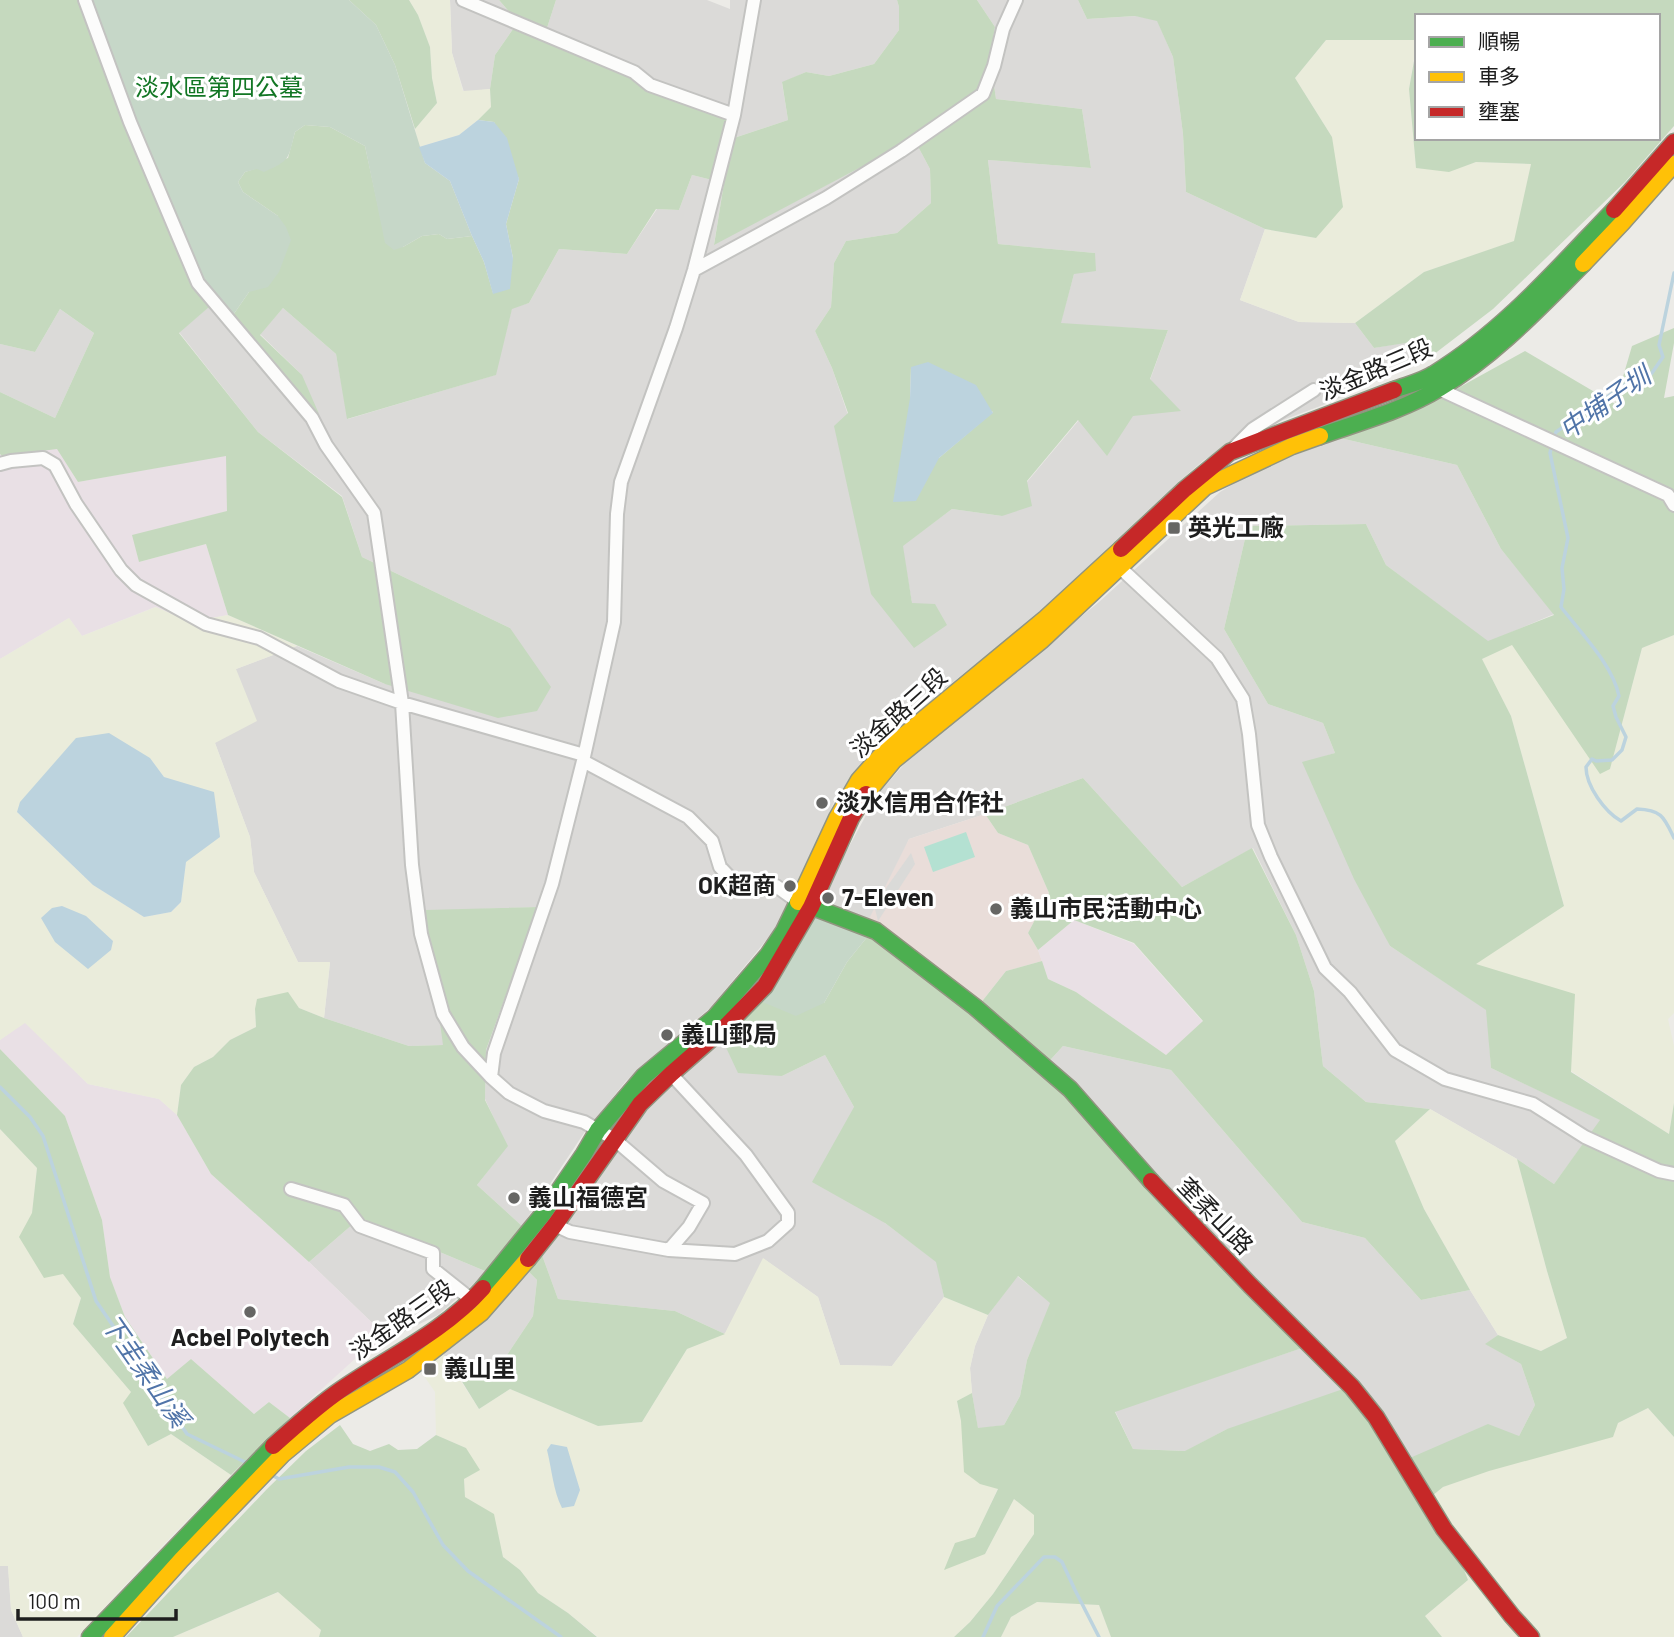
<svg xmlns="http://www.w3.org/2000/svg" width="1674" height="1637" font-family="Barlow,'Noto Sans TC',sans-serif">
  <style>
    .residential { fill: #dbdad8 }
    .commercial { fill: #e9ddd9 }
    .industrial { fill: #e9e0e5 }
    .religious { fill: #dadad8 }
    .farmland { fill: #eaecdb; fill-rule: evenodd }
    .forest { fill: #c5d9be; fill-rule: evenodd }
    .cemetery { fill: #c6d7c8 }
    .pitch { fill: #b4e1d2 }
    .water { fill: #bcd3de }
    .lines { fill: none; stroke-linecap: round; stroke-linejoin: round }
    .stream { stroke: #bcd3de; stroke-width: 3.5 }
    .street-casing { stroke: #c3c3c1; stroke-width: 16 }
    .fast-casing { stroke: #919580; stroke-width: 19 }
    .slow-casing { stroke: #919580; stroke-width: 19 }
    .jam-casing { stroke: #919580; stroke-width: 19 }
    .street { stroke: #fcfcfb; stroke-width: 12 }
    .fast { stroke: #4caf50; stroke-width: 16 }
    .slow { stroke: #ffc107; stroke-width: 16 }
    .jam { stroke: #c62828; stroke-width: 16 }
    .poi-dot { fill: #666664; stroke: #fff; stroke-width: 2.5 }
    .labels { text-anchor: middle; stroke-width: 6; stroke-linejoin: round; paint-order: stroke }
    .park-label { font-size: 24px; fill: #127624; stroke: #fff }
    .street-label { font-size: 24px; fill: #1e1e1e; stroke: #fff }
    .poi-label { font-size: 24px; font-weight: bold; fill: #1e1e1e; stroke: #fff; text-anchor: start }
    .water-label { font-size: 26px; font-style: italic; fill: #5074a8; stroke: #fff }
  </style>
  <rect width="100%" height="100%" fill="#ecebe7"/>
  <path class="residential" d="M450,0H499L518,22L495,55L490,89L464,92L452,53Z
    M556,0H707L730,9V0H897L899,7V30L874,64L829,76L806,72L782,83L788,120L728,140L546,31Z
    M977,0H1078L1087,19L1136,16L1157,20L1173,57L1183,134L1186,192L1265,229L1240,300L1299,322L1355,323L1374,348L1418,340L1429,358L1323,405L1265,427L1204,460L1176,484L1028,623L887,734L836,797L809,860L778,926L711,1007L626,1081L584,1133L522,1226L477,1185L507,1146L485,1099L486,1050L538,907L425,911L444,1045L409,1046L324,1018L330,963L298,962L254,872L250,837L215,743L236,669L297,646L385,684L510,628L362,557L342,496L258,432L179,332L216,301L302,375L260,334L283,308L336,354L348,419L495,375L512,308L529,303L559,249L627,254L657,209L679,210L692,175L724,183L714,244L914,139L930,169L931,203L897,233L846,241L834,263L831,307L815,331L832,368L912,603L902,546L952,509L1002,516L1027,482L1079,420L1150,380L1168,330L1060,324L1074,274L1095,253L998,244L988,160L1091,168L1082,109L996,99L990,57L995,27Z
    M60,309L94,333L55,418L0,392V344L35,352Z
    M1340,438L1457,465L1501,549L1554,614L1488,642L1386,565L1366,524L1248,526L1224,629L1268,704L1323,723L1335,753L1303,763L1390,946L1487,1010L1491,1068L1601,1120L1554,1184L1517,1159L1430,1109L1366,1102L1323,1066L1314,991L1296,935L1253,848L1182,887L1083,778L985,814L909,839L872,931L820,919L814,916L845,854L877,795L915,752L1099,602L1220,492L1258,469Z
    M722,1039L782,1076L825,1055L854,1107L885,1223L937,1262L944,1297L892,1366L840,1365L818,1297L764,1259L725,1334L675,1311L558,1299L542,1255L601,1169L652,1104L684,1073Z
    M1063,1046L1171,1070L1302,1222L1365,1238L1421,1300L1470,1290L1498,1335L1486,1344L1521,1364L1535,1405L1519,1436L1403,1461L1227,1429L1186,1451L1133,1449L1115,1411L1305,1347L1190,1234L1101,1122L1043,1068Z
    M368,1222L485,1271L478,1280L438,1315L389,1339L309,1262L353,1224Z
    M529,1272L537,1280L533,1316L507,1355L472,1378L461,1380L443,1354L477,1328Z
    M1017,1276L1051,1303L1027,1360L1020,1396L1004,1425L978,1429L972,1393L970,1368L975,1346L988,1315Z
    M8,1565L11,1610L23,1637H0V1566Z"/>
  <path class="commercial" d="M985,814L998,833L1028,845L1049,893L1028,933L1038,950L1042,961L1006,971L976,1009L872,931L869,919L909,839Z"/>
  <path class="industrial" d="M57,448L78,482L227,455L228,511L133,536L139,562L206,544L228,615L190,622L155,607L82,636L69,618L0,659V454L2,456Z
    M1074,920L1134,944L1203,1022L1166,1055L1076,992L1048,979L1038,950Z
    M25,1022L88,1084L159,1099L177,1115L211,1174L309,1262L389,1339L357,1357L290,1418L269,1402L254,1414L191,1359L168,1380L125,1317L110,1277L102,1220L65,1116L0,1049V1040Z"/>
  <path class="religious" d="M911,853L915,864L878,921L874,905Z"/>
  <path class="farmland" d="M409,0H450L452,53L463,91L490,89L491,107L478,120L459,135L419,147L415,129L437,103L432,78L430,47L418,15Z
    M1326,40H1417L1409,89L1416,168L1449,171L1476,162L1531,164L1515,241L1424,272L1355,323L1299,322L1240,300L1265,229L1316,238L1332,137L1295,78Z
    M156,607L190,622L228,615L297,646L236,669L257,721L215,743L250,837L254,872L298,962H330L324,1018L299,1008L255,1009L256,1027L230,1040L213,1057L194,1067L181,1085L177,1115L159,1099L88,1084L25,1023L0,1040V659L69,618L82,636ZM150,758L164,777L186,862L181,902L171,912L144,917L93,885L17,812Z
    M1674,635V1013L1668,1019L1674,1046V1103L1669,1134L1571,1071L1475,964L1564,905L1511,716L1482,659L1512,644L1610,769L1642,648Z
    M1430,1109L1517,1159L1547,1271L1567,1338L1541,1351L1498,1335L1470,1290L1424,1209L1395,1141Z
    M0,1129L37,1168L32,1214L63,1273L81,1298L73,1324L131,1392L148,1446L171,1434L231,1475L138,1571L77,1637H23L11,1610L8,1566H0Z
    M763,1258L818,1297L840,1365L892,1366L944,1297L988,1315L975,1346L970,1368L972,1393L957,1402L961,1421L998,1488L975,1538L985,1554L1014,1499L1034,1514V1534L993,1594L970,1622L954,1637H598L568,1613L538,1593L520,1570L503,1557L493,1514L465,1497L464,1479L479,1470L466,1448L436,1435L435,1392L420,1370L443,1354L479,1409L510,1389L598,1426L642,1422L687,1349L725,1333Z
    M1648,1408L1674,1437V1637H1442L1425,1616L1468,1580L1425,1502L1443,1487L1618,1423Z
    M279,1592L321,1630L319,1637H173Z
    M1037,1602L1099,1605L1111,1637H1001L1011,1617Z"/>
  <path class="forest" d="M0,0H90L216,301L179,333L258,432L342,497L362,557L510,628L551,687L537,711L498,718L385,684L228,615L206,544L139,562L132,535L227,511L226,456L78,482L57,449L2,456L0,454V392L55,418L94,333L60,309L35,352L0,344Z
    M349,0H409L418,15L430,47L432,78L437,103L415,129L395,65L376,25Z
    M499,0H556L546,31L729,116L728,140L788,120L782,82L806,72L829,76L874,64L899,30V7L897,0H977L995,27L990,57L996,99L1082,109L1091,168L988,160L998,244L1095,253L1096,271L1074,274L1061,323L1168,330L1150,379L1181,411L1133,416L1107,456L1078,420L1027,481L1032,506L1002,516L952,509L903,546L912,603L935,604L947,625L914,648L871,594L834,426L848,413L832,368L815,331L831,307L834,263L846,241L897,233L931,203L930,169L914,139L714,245L724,183L692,175L679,210L656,209L627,254L559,249L529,303L512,309L496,375L347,419L336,354L283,308L260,335L302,375L319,414L231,318L249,292L278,216L243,192L238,182L245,172L288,158L295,132L305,125L330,127L365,146L386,243L403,247L422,236L439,234L447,239L472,236L484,262L493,293L513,258L506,224L519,179L494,122L478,120L491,107L490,89L495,55L518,22ZM911,367L993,412L939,458L910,398Z
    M1078,0H1674V126L1625,182L1493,309L1429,358L1418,341L1374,348L1355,323L1424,272L1514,241L1531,164L1476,162L1449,172L1416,168L1409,89L1417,44V138H1658V16H1417V40H1326L1295,78L1332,137L1343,207L1316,238L1265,229L1186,192L1183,134L1173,57L1157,21L1135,16L1087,19Z
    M1674,328V343L1664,398L1674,396V635L1642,648L1610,769L1600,774L1512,645L1482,659L1511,716L1564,906L1476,964L1575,994L1571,1072L1669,1134L1674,1103V1437L1648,1408L1618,1423L1613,1437L1489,1471L1443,1487L1426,1501L1459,1557L1468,1580L1425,1616L1442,1637H1111L1099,1605L1037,1602L1011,1617L1001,1637H954L970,1622L993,1594L1034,1534V1515L1014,1499L985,1554L944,1570L955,1543L975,1537L998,1489L980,1484L964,1472L961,1421L957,1401L972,1393L978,1428L1004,1425L1020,1396L1027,1360L1050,1303L1018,1276L988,1315L944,1297L936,1262L885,1223L812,1182L854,1107L825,1055L782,1076L738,1073L722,1039L760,1001L824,1003L847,962L872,931L976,1009L1006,971L1042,961L1048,979L1076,992L1166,1055L1203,1021L1134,943L1074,920L1038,950L1028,933L1049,893L1028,845L998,833L985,814L1083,778L1182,887L1252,848L1296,935L1314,991L1323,1066L1366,1102L1430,1109L1395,1141L1424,1209L1470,1290L1421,1300L1365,1238L1302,1222L1171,1070L1063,1046L1043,1068L1101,1122L1190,1234L1305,1347L1115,1412L1133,1449L1185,1451L1227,1429L1346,1388L1403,1461L1488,1424L1519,1436L1535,1405L1521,1364L1485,1344L1498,1335L1541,1351L1567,1338L1547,1271L1517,1159L1554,1184L1600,1120L1491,1068L1486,1010L1390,946L1354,879L1302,762L1335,753L1323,723L1268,704L1224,629L1248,526L1366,524L1386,565L1488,641L1554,615L1501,549L1457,465L1340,438L1440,398L1525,351L1615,404L1632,346Z
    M538,907L486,1050L485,1100L508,1146L477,1185L522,1226L504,1252L485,1271L368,1222L353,1224L309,1262L211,1174L177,1115L181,1085L194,1067L213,1057L230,1040L256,1027L255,1009L257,999L288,992L299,1008L324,1018L409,1046L443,1045L425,910Z
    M0,1049L65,1116L102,1220L110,1277L125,1317L167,1379L191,1359L254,1414L269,1402L290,1418L231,1475L171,1434L148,1446L123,1403L131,1392L73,1324L81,1298L63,1274L44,1278L19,1237L32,1213L37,1168L0,1129Z
    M542,1255L558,1299L675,1311L725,1334L687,1349L642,1422L598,1426L510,1389L479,1409L461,1380L472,1378L507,1355L533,1316L537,1280L529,1272Z
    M340,1425L353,1444L370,1451L389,1444L398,1450L417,1449L436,1435L466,1448L480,1470L464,1479L465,1497L494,1514L503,1557L520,1570L538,1593L568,1613L597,1637H319L321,1630L278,1592L173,1637H126L267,1489L306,1451Z"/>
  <path class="cemetery" d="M90,0H349L376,25L395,65L425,163L450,181L472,236L447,239L439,234L422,236L403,247L394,250L385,243L365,146L330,127L305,125L295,132C288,159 291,160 264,172L257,169L245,172L238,182L243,192L278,216L286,227L291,240L279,272L268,287L249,292L231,318L200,283Z
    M814,916L820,919L872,931L847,962L824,1003L796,1016L760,1001Z"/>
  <path class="pitch" d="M966,832L975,857L933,872L924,847Z"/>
  <path class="water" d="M478,120L494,122L507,138L519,179L506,224L513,258L510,289L493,294L484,262L472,236L450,181L425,163L419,147L459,135Z
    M928,362L976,385L993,413L939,458L916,501L893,502L910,398L911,367Z
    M109,733L150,758L164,777L214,792L220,837L186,862L181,902L171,912L144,917L93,885L17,812L20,802L76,738Z
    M62,906L86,916L113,941L111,950L88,969L55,942L41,918L52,908Z
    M551,1444L567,1447L580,1490L574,1506L562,1508C553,1490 552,1470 547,1450Z"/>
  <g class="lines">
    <path class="stream" d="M1554,437L1556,432L1626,384L1647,380L1663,357L1659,345L1674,273
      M1552,445L1550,453L1568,538L1562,568L1564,589L1561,607C1580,632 1613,665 1619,696L1613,706L1616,717L1626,737L1622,750L1612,760L1596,761L1592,759L1586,767C1586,786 1605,812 1621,821L1637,809C1662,810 1664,817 1674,838
      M0,1087L30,1117L43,1136L96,1301L187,1434L247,1463
      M270,1474L279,1479L349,1467H379L395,1472L413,1492L443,1545L468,1571L561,1637
      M983,1637L997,1606L1044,1557H1055L1062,1562L1075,1590L1099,1637"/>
    <defs>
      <path id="street" d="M85,0L130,122L198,283L312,418L326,445L374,513L402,703L412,865L421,934L443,1014L463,1047L491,1077
        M463,0L634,72L650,85L734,115
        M694,270L826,198L901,151L983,94L994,66L1003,29L1016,0
        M1437,385L1439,389L1668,495L1674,505
        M1235,447L1253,429L1314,390
        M0,464L11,461L43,458L55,465L76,504L121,570L136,585L206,624L259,638L339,681L402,703L584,755
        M1114,562L1217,658L1243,699L1249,734L1258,825L1271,857L1325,968L1350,992L1395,1050L1445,1079L1533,1104L1585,1137L1659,1171L1674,1174
        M583,761L688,817L712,841L720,867L736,884L776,886L797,901
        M291,1189L344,1205L360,1226L433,1253V1269L472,1300
        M555,1225L570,1232L669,1250L735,1254L768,1241L788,1223V1213L746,1155L671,1074
        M669,1250L689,1227L703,1203L663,1181L614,1139L598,1130L584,1122L544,1111L509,1093L491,1077L494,1053L552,884L583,761L614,622L617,514L621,482L676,328L694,270L734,115L754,0"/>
      <path id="fast" d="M1394,390C1407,385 1422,382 1434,374C1504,331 1558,268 1614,210
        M1320,436C1360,422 1404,410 1440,388C1494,356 1539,308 1583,264
        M800,902L876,931L975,1007L1070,1089L1151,1181
        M483,1288L543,1214L584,1154L598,1130L644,1076L715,1017L768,955L784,931L798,902
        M90,1637L273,1446"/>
      <path id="slow" d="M1583,264L1622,223L1674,164
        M866,794L894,760L1042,640L1205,487L1292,446L1320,436
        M798,902L837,818L859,780L884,752L1046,618L1121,549
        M112,1637L181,1560L283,1454L330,1415L408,1370L481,1313L528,1259"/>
      <path id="jam" d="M1614,210L1674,142
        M1121,549L1185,489L1230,452L1394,390
        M1151,1181L1250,1285L1352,1387L1376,1417L1444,1529L1512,1616L1531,1637
        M528,1259L555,1225L640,1104L671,1074L727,1025L765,986L811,907L851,818L866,794
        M273,1446C293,1428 313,1410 335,1394C384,1359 442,1334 483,1288"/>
    </defs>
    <use href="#street" class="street-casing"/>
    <use href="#fast" class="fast-casing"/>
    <use href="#slow" class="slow-casing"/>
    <use href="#jam" class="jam-casing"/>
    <use href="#street" class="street"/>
    <use href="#fast" class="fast"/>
    <use href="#slow" class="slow"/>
    <use href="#jam" class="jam"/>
  </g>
  <g class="poi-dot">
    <rect x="1167" y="521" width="14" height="14" rx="3.5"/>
    <circle cx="822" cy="803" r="7"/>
    <circle cx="790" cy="886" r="7"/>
    <circle cx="828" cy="898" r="7"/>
    <circle cx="996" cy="909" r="7"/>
    <circle cx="667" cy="1035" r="7"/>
    <circle cx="514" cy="1198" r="7"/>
    <circle cx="250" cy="1312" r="7"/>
    <rect x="423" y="1362" width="14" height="14" rx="3.5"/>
  </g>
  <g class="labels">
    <g class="park-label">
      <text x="219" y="96">淡水區第四公墓</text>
    </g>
    <g class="street-label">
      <text transform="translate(1376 370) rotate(-23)" y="8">淡金路三段</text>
      <text transform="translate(899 713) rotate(-42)" y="8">淡金路三段</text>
      <text transform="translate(1215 1216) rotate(46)" y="8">奎柔山路</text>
      <text transform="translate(402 1320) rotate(-35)" y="8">淡金路三段</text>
    </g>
    <g class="poi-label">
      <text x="1188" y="536">英光工廠</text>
      <text x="836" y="811">淡水信用合作社</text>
      <text x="776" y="894" text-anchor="end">OK超商</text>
      <text x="842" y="906">7-Eleven</text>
      <text x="1010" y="917">義山市民活動中心</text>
      <text x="681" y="1043">義山郵局</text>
      <text x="528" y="1206">義山福德宮</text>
      <text x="250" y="1346" text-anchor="middle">Acbel Polytech</text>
      <text x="444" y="1377">義山里</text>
    </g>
    <g class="water-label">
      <text transform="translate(1605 403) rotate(-35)" y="9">中埔子圳</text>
      <text transform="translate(145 1371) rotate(55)" y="9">下圭柔山溪</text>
    </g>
  </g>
  <rect x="1415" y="14" width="245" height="126" fill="#ffffff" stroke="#a5a5a5" stroke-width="2"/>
  <rect x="1429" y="37" width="35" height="10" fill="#4caf50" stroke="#a5a5a5" stroke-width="2"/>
  <text x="1478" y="49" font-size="21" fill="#1e1e1e">順暢</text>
  <rect x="1429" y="72" width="35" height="10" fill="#ffc107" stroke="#a5a5a5" stroke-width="2"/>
  <text x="1478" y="84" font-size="21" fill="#1e1e1e">車多</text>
  <rect x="1429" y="107" width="35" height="10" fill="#c62828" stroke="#a5a5a5" stroke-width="2"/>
  <text x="1478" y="119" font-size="21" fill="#1e1e1e">壅塞</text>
  <path d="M18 1609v10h158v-10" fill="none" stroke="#1e1e1e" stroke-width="3.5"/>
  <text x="28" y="1609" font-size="21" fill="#1e1e1e" stroke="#ffffff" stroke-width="5" paint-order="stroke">100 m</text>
</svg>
